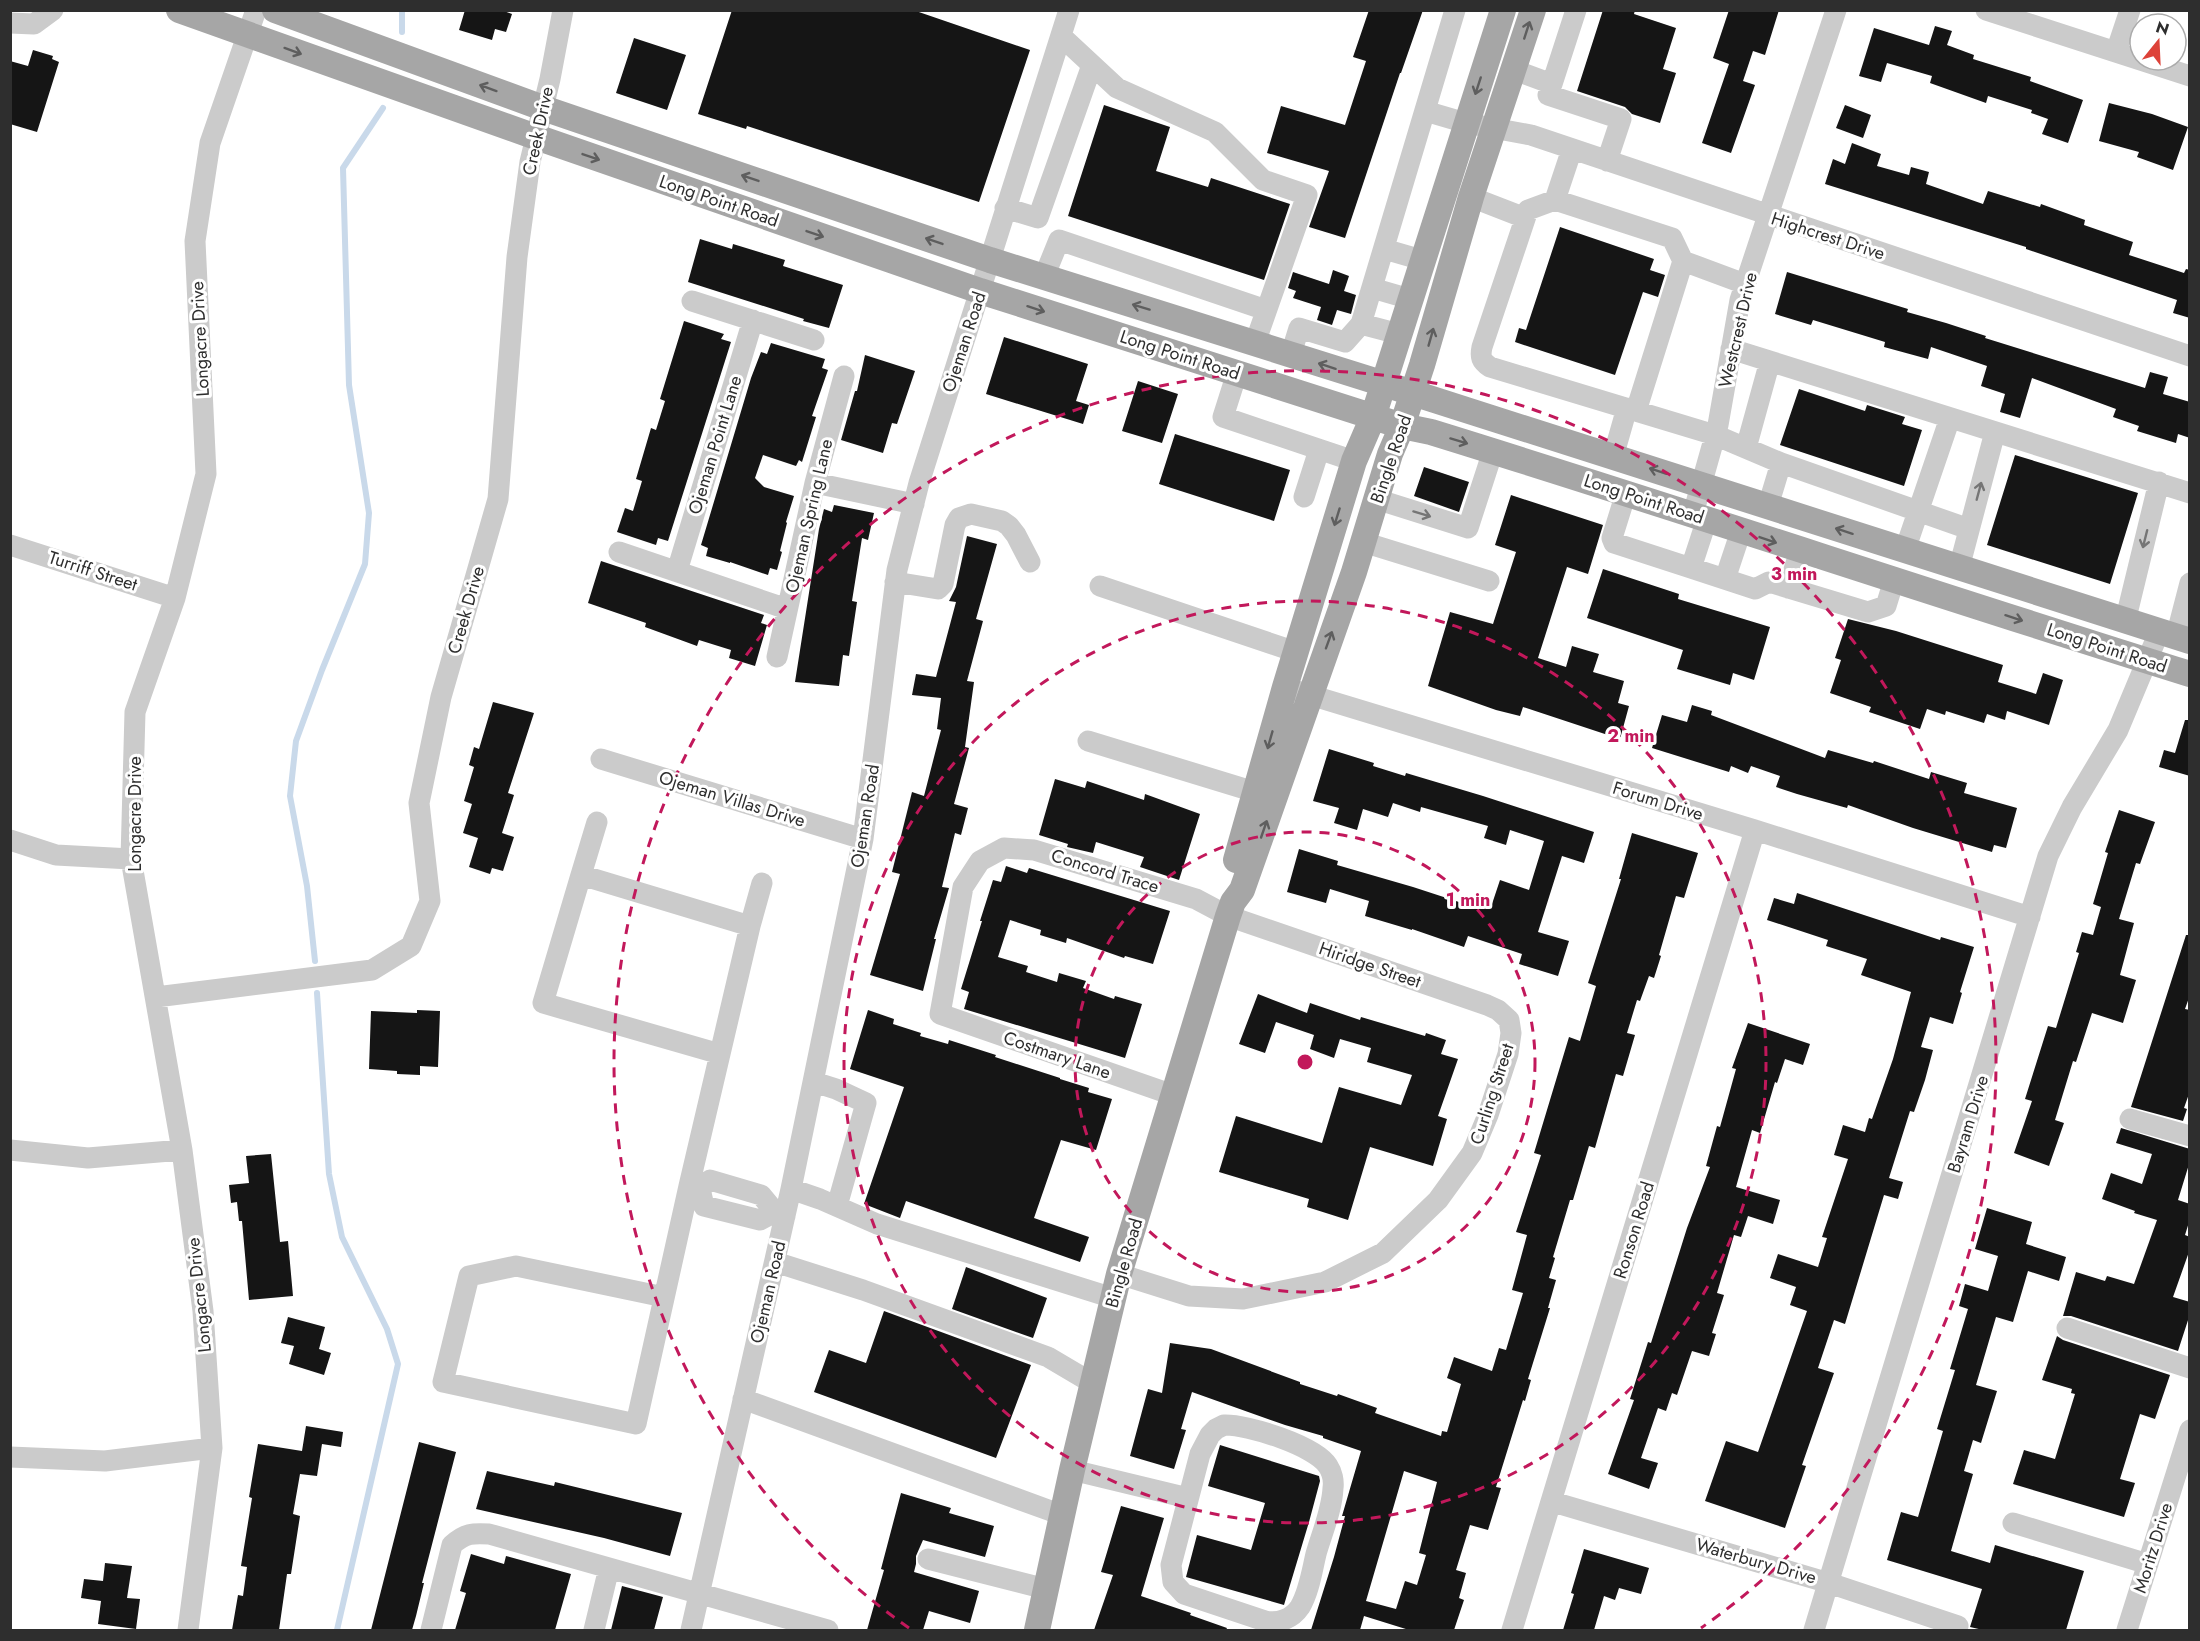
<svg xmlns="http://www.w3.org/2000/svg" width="2200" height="1641" font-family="Jost,sans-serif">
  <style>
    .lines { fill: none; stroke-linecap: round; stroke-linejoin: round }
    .stream { stroke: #c9d9ea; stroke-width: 6 }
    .building { fill: #151515; fill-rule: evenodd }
    .minor { stroke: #cbcbcb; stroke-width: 21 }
    .major { stroke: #a6a6a6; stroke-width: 26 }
    .oneway { stroke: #5e5e5e }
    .oneway2 { stroke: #757575 }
    .ring { fill: none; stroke: #c2185b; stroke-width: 3; stroke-dasharray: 10 8 }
    .labels { text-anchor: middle; stroke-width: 6; stroke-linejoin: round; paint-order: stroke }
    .street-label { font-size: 18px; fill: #2e2e2e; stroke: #fff }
    .centre { fill: #c2185b; stroke: #fff; stroke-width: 3 }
    .ring-label { font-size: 18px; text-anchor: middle; font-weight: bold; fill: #c2185b; stroke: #fff; stroke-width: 6; stroke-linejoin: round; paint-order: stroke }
  </style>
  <rect width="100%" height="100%" fill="#fff"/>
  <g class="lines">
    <path class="stream" d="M402,32V10
      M315,961L307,886L290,796L296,741L322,670L365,564L369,513L349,385L343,168L383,108
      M317,993L329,1174L342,1237L387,1329L398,1364L337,1630"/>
  </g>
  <path class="building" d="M465,10H501L512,14L506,32L495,29L492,40L459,30Z
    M732,10H913L1030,50L979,202L747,126L746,129L698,114Z
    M1369,10H1423L1401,73H1400L1345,238L1309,227L1329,171L1267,153L1281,106L1345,125L1366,61L1353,57Z
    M1603,10H1635L1634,14L1676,28L1663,69L1676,73L1660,123L1632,114L1625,107L1577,91Z
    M1729,10H1779L1765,55L1753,51L1743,81L1755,85L1731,153L1702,143L1729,64L1713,58Z
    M1935,26L1952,31L1947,45L1974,55L1973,59L2031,77L2030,81L2083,100L2068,143L2042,134L2048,119L2031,113L2032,110L1988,96L1986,103L1930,83L1932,76L1887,63L1881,82L1859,76L1874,28L1929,45Z
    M634,38L686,55L667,110L616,93Z
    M33,50L53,56L52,59L59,62L37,132L10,124V61L28,66Z
    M2109,103L2152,114L2188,127L2173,170L2137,157L2139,152L2099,141Z
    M1104,105L1170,127L1156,171L1208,187L1211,178L1290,204L1264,280L1068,216Z
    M1845,105L1871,115L1863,138L1836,128Z
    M1852,143L1881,154L1877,166L1909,175L1911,167L1929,172L1926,184L1983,204L1988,191L2040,207L2041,204L2085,220L2084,225L2133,242L2129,255L2184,273L2186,269L2190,270V318L2173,313L2177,300L2026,249V247L1825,184L1833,159L1845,164Z
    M1560,227L1654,259L1650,270L1665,275L1658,297L1643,292L1615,375L1515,342L1519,328L1526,330Z
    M700,239L732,249L733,244L785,260L783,266L843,285L829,328L803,321L804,319L688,282Z
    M1333,270L1349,276L1344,291L1356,295L1351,314L1337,310L1332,325L1317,320L1321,307L1293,298L1296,291L1288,288L1293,272L1329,284Z
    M1787,272L1908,309L1907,312L1946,323L1986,336L1985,338L2145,388L2150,372L2168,377L2163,394L2190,402V438L2178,434L2176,443L2137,431L2139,426L2113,417L2116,409L2032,378L2020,418L2000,412L2005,394L1981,386L1987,366L1931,347L1928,359L1884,347L1885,342L1813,320L1811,325L1775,314Z
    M684,321L724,334L721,339L731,342L668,541L658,538L656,545L617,532L625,508L633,511L642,481L636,479L651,428L656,430L665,401L660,399Z
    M1004,337L1088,364L1076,401L1089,405L1083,424L986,394Z
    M771,343L825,359L822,368L828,370L812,416L816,417L802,462L799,460L796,466L763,455L755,478L764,487L794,496L786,522L787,523L780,551L782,552L777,570L770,568L768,575L730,562V563L706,556L708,548L701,545L751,378L761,352L767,354Z
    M865,355L915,371L897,424L892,423L883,453L841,440L855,391H857Z
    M1138,381L1178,394L1162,443L1122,431Z
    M1799,389L1865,411L1867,405L1905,417L1902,424L1922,430L1904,486L1780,445Z
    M1175,434L1290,470L1274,521L1159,484Z
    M2015,455L2138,493L2110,584L1987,545Z
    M1424,467L1469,482L1459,512L1414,496Z
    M1511,495L1603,525L1588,574L1567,567L1538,658L1566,667L1572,646L1599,654L1593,672L1624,681L1618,703L1629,706L1620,739L1523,707L1520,716L1496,710L1428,686L1450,612L1493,624L1516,552L1495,545Z
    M834,505L874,513L868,540L862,538L852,601L857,602L849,656L843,655L839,686L795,682L819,529L824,509L832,512Z
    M967,536L997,544L976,619L983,621L967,681L974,682L965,747L969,748L954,804L968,808L961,835L955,833L942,887L949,888L934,939H936L923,991L870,975L900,874L892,872L912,792L924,796L941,730L937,729L941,698L912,695L916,674L936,677L956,602L949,601L956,587Z
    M601,561L764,615L761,623L767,625L755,666L729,658L731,650L699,640L697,646L645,627L646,623L588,603Z
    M1603,569L1679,594L1678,599L1770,627L1754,680L1733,673L1730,685L1677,669L1683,650L1587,618Z
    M1848,619L1896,631L2003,665L1998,682L2036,694L2043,673L2063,680L2049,725L2007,711L2005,720L1987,714L1984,723L1946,711L1945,715L1927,709L1920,729L1869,712L1871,707L1830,693L1841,660L1835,658Z
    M493,702L534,713L508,793L514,795L502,833L514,837L503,871L492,868L490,874L469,867L478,838L463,833L472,804L464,801L474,767L469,765L474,747L479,749Z
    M1692,705L1712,711L1711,715L1825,758L1828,750L1873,763L1874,761L1929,779L1931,772L1967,783L1964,793L2017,808L2006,848L1994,845L1992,852L1913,828L1848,805L1847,808L1797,794L1776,787L1780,776L1751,766L1748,773L1731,766L1729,772L1652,748L1662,715L1687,722Z
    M2185,720H2190V776L2159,767L2164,750L2175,753Z
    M1329,749L1374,763L1373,766L1405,776L1406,773L1483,796L1594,832L1584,863L1562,856L1538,932L1569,941L1558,976L1519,964L1522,954L1468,936L1464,947L1412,929V930L1365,916L1369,901L1330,889L1326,903L1287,892L1299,849L1338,861L1337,865L1413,887L1462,903L1465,895L1492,904L1500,880L1529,890L1544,841L1510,830L1506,845L1484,838L1488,826L1421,807L1420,812L1393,803L1388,817L1363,809L1357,830L1334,823L1339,808L1313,801Z
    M1055,779L1085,788L1087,781L1144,800L1145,794L1200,814L1179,880L1140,867L1144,857L1096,842L1093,853L1067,847L1068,844L1039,835Z
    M2119,810L2155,822L2140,864L2136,863L2119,919L2134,923L2120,975L2136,980L2123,1023L2092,1013L2076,1062L2073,1061L2055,1120L2064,1123L2049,1166L2014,1153L2032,1101L2025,1099L2048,1026L2056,1028L2079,953L2076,952L2082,932L2093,935L2101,907L2093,904L2108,853L2105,852Z
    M1632,833L1698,853L1684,898L1676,896L1659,955L1661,956L1654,978L1649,976L1640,1001L1637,1000L1627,1033L1635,1035L1623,1076L1616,1074L1595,1148L1589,1146L1573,1200H1570L1553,1257L1555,1258L1549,1278L1556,1280L1548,1308H1550L1528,1379L1531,1380L1525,1401L1523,1400L1496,1487L1501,1488L1488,1530L1470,1525L1456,1570L1466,1573L1459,1598L1464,1600L1454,1630H1409L1364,1616L1360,1630H1311L1334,1557L1345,1516H1342L1361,1451L1323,1438V1436L1285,1425L1192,1392L1181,1429L1186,1430L1174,1469L1130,1456L1148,1389L1162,1393L1170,1343L1211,1349L1300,1382V1384L1337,1396L1338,1394L1377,1408L1375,1413L1441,1436L1442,1431L1447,1432L1461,1384L1447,1378L1454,1357L1492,1371L1499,1348L1506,1350L1523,1293L1512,1290L1527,1235L1516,1232L1541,1155L1534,1153L1569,1037L1580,1041L1596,986L1588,983L1621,879H1619ZM1404,1471L1437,1482L1419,1553L1426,1555L1417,1585L1405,1581L1396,1609L1366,1601Z
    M1006,866L1027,873L1029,868L1170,911L1153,964L1125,956L1124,958L1067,938L1066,943L1040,935L1041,930L1010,920L998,957L1028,966L1026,972L1057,982L1059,973L1086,981L1083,988L1114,999L1115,996L1142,1004L1125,1058L964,1009L969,992L961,989L982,921H980L993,880L1001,882Z
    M1797,893L1940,940L1941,937L1974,947L1960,992L1962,993L1953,1024L1930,1017L1921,1047L1933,1050L1925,1080L1914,1112L1910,1111L1889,1178L1903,1182L1898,1199L1884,1195L1845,1324L1834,1320L1818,1368L1834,1373L1802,1465L1806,1466L1785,1528L1705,1501L1726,1441L1758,1452L1807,1311L1790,1305L1796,1287L1770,1278L1778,1254L1818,1267L1827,1238L1822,1237L1848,1159L1834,1155L1843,1125L1865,1132L1869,1118L1872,1119L1893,1059L1911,992L1861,975L1867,959L1826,946L1828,940L1767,920L1774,898L1794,904Z
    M2186,935H2190V995L2185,1009L2190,1010V1091L2184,1108L2187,1109L2183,1121L2131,1107Z
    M1258,994L1307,1013L1310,1003L1360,1020L1361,1017L1425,1036L1426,1033L1446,1040L1441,1054L1458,1059L1438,1116L1447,1119L1433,1166L1370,1147L1348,1220L1307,1207L1309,1199L1219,1172L1236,1116L1322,1143L1339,1087L1401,1105L1412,1075L1367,1062L1371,1048L1340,1039L1334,1058L1310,1049L1314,1035L1276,1022L1265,1053L1239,1044Z
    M417,1010L440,1011L438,1067L420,1066V1075L397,1074V1071L369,1069L371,1011L417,1013Z
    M868,1010L894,1019L893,1024L921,1033L920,1036L948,1044L949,1040L996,1055L995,1057L1060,1078V1079L1089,1088L1088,1092L1112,1099L1096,1150L1061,1140L1034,1218L1089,1237L1080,1262L906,1201L900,1218L864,1204L904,1087L850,1069Z
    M1748,1023L1810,1044L1803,1065L1785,1059L1777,1083L1775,1082L1760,1133L1752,1130L1736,1187L1780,1200L1773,1224L1748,1216L1741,1237L1734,1235L1717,1293L1724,1295L1712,1333L1716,1334L1709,1356L1692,1351L1677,1395L1672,1393L1666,1411L1658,1408L1641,1458L1658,1463L1649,1489L1608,1474L1634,1400L1630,1399L1648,1342L1651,1343L1687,1228L1710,1167L1706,1166L1717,1126L1720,1127L1736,1069L1732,1068Z
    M2121,1128L2190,1149V1161L2178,1200L2190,1204V1219L2185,1235L2190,1237V1249L2173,1297L2190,1302V1314L2178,1351L2071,1316H2063L2076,1272L2105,1281L2107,1276L2134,1284L2157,1220L2134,1213L2135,1211L2102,1199L2111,1173L2142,1184L2152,1154L2116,1143Z
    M271,1154L280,1242L288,1241L293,1296L249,1300L242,1221H239L237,1202L231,1203L229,1185L249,1183L246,1156Z
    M1987,1208L2032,1222L2026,1244L2066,1257L2059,1281L2028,1271L2013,1322L1996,1317L1976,1385L1997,1391L1981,1443L1973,1440L1964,1471L1973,1474L1951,1551L1990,1563L1995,1545L2084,1571L2066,1630H1983L1970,1627L1982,1589L1887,1560L1901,1512L1918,1517L1943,1431L1937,1429L1955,1370L1950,1369L1968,1309L1959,1306L1965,1284L1988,1291L1998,1256L1975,1249Z
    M966,1267L1047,1298L1033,1338L952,1309Z
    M884,1311L1031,1365L996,1458L814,1392L829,1350L866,1363Z
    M288,1317L325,1327L319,1349L331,1353L324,1375L289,1364L294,1346L281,1343Z
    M2057,1336L2063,1340L2170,1375L2155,1419L2140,1414L2120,1479L2135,1483L2124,1517L2013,1484L2024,1450L2055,1459L2075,1394L2071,1393L2072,1389L2042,1380Z
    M306,1426L343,1432L341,1447L322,1444L317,1476L300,1474L293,1514L300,1516L291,1574H287L279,1630H232L238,1595L243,1596L247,1567L241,1566L252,1498L249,1497L258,1444L302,1451Z
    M419,1442L456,1452L422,1583H424L416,1616L412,1630H371Z
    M1220,1445L1319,1476L1320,1481L1309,1522L1284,1605L1186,1577L1197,1535L1251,1550L1265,1503L1208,1486Z
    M487,1471L554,1486L555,1482L682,1513L670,1556L604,1538L476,1509Z
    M901,1493L951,1508L949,1513L994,1526L985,1557L923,1540L916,1556V1564L914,1572L979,1591L970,1623L929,1611L923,1630H867L884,1570L881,1569Z
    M1121,1506L1164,1518L1141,1596L1191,1613L1190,1615L1227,1628L1226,1630H1094L1113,1575L1101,1572Z
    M1584,1549L1649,1568L1641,1594L1619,1588L1615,1600L1604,1596L1594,1630H1563L1574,1594L1571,1593Z
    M471,1554L504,1564L506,1556L571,1574L555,1630H455L466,1593L460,1591Z
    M105,1563L132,1566L127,1598L140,1599L136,1629L98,1624L101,1601L81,1598L84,1579L103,1581Z
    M622,1586L663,1597L654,1630H611Z"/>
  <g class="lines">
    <path class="minor" d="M1986,10L2190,76
      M10,23L34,24L53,10
      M1061,36L1117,88L1215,132L1263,180L1307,195L1255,343
      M2116,52L2130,10
      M1514,70L1552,84L1576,10
      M1552,84L1548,95L1621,119L1607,161
      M1425,111L1466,123L1531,135L2190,356
      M1471,197L1525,218
      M1555,200L1572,149
      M1005,208L1038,218L1092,65
      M1384,249L1422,260
      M1683,261L1745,284
      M1044,277L1059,240L1266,310
      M1372,288L1410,299
      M692,301L814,340
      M1361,324L1399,334
      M1731,349L2190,493
      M1291,354L1299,328L1345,342L1361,324L1455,10
      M1237,373L1223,417L1354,461
      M1636,411L1683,261L1672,238L1555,200L1528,210L1482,347C1480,357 1481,361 1490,367L1715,435L1781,463L1768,506
      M1746,448L1770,361
      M1613,457L1627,408
      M1781,463L1969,529
      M815,483L914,504
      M1626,493L1612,538L1614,543L1691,568L1707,519
      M1304,497L1319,450
      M1376,499L1468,528L1493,451
      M1693,514L1718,425L1740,300L1836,10
      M1363,542L1489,581
      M10,545L175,598
      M1905,550L1950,418
      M619,552L787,609
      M1691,568L1755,589L1769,582L1868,612L1886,606L1894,580
      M1959,568L1995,432
      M677,571L753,320
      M1725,579L1741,531
      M895,582L938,589L943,584L955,525L959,518L971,514L1002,521L1009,526L1016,535L1030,562
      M1100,586L1296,652
      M1788,588L1800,551
      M2125,622L2159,482
      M2176,637L2190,583
      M777,657L815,483L844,376
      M1297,691L1755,830L2030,917
      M1088,741L1255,792
      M601,759L863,839
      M10,840L56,855L131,859
      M581,875L597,822
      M750,926L762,883
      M156,997L372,970L411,946L430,901L419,803L441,697L498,499L517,257L530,162L550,79L563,10
      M814,1082L836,1089L866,1103L837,1206
      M2130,1119L2190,1136
      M10,1150L88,1158L182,1150
      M700,1189L710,1180L761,1195L775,1212L785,1216
      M700,1189L704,1206L760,1220L775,1212
      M791,1189L820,1199L877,1224L1113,1298
      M775,1262L863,1290L1048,1357L1092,1383
      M1119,1274L1189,1296L1243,1299L1325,1282L1383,1253L1438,1200L1472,1153L1488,1115L1508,1054L1511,1033L1509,1020L1498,1010L1487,1005L1228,916L1196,899L1034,850L1004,848L980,861L963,887L940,1014L1173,1095
      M664,1297L516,1266L469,1276L443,1382L636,1424L689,1186L750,926L581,875L543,1003L720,1054
      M2067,1328L2190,1368
      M743,1399L1062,1515
      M1224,1425C1247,1424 1316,1446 1328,1466C1332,1472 1334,1481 1333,1488C1332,1510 1322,1533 1316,1554C1312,1571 1309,1592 1300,1607C1292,1619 1278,1624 1265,1621L1184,1594L1173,1582L1171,1565L1200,1454L1210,1435L1216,1429Z
      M10,1457L105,1461L212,1448
      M1072,1470L1188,1498
      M1553,1502L1829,1583L1958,1626
      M2013,1523L2148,1564
      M928,1559L1046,1589
      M188,1630L212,1448L203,1311L182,1150L131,859L135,712L175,598L206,474L195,241L210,143L256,10
      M431,1630L452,1545C465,1533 473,1533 489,1534L828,1630
      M594,1630L609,1568
      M691,1630L791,1189L863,839L897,570L919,483L1069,10
      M1512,1630L1755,830
      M1814,1630L2048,856L2072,807L2118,730L2159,632
      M2127,1630L2190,1430"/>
    <path class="major" d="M179,10L536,137L980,291L1402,426L1431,432C1684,510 1936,595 2190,674
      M275,10L543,108L990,260L1413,393L2190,641
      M1236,860L1285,687L1354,461L1373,417L1503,10
      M1037,1630L1072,1470L1119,1274L1228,916L1233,902L1242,890L1354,572L1390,454L1402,426L1422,365L1471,197L1533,10"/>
  </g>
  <defs><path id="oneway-shaft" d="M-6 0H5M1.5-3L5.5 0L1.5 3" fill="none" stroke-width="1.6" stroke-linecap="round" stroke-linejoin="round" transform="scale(1.5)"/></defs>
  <g class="oneway">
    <use href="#oneway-shaft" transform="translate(1527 30) rotate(-72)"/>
    <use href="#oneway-shaft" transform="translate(293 51) rotate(20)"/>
    <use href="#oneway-shaft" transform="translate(1478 86) rotate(108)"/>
    <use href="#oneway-shaft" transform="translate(488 88) rotate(-160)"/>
    <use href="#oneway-shaft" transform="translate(591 157) rotate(19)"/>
    <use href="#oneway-shaft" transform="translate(750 178) rotate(-161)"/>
    <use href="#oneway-shaft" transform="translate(815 234) rotate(19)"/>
    <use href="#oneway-shaft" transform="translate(934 241) rotate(-161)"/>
    <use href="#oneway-shaft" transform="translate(1141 307) rotate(-163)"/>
    <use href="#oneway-shaft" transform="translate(1036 309) rotate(18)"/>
    <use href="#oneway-shaft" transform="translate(1431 337) rotate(-74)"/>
    <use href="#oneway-shaft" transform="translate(1327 366) rotate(-162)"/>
    <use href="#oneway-shaft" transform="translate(1459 441) rotate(17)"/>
    <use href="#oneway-shaft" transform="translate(1658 471) rotate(-162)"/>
    <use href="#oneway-shaft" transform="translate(1337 517) rotate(107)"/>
    <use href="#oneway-shaft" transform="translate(1844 531) rotate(-162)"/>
    <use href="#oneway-shaft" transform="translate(1768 540) rotate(19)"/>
    <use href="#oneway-shaft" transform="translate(2014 618) rotate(18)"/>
    <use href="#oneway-shaft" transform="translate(1329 640) rotate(-70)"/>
    <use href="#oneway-shaft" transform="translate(1270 740) rotate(106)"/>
    <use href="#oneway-shaft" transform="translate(1264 829) rotate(-71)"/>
  </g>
  <g class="oneway2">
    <use href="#oneway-shaft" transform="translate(1979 491) rotate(-75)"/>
    <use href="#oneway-shaft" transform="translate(1422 514) rotate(17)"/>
    <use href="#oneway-shaft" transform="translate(2145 539) rotate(104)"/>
  </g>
  <g class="ring">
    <circle cx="1305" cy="1062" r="230"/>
    <circle cx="1305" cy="1062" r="461"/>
    <path d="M909 1628A691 691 0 1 1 1701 1628"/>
  </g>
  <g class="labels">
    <g class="street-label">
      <text transform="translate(538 131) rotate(-78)" y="6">Creek Drive</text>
      <text transform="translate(719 201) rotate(19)" y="6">Long Point Road</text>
      <text transform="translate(1828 236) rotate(18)" y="6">Highcrest Drive</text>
      <text transform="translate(1738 330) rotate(-77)" y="6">Westcrest Drive</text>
      <text transform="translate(200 339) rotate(-93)" y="6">Longacre Drive</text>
      <text transform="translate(964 342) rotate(-72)" y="6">Ojeman Road</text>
      <text transform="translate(1180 355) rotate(18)" y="6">Long Point Road</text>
      <text transform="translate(715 445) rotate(-73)" y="6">Ojeman Point Lane</text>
      <text transform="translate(1391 459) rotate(-71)" y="6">Bingle Road</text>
      <text transform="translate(1644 499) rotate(18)" y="6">Long Point Road</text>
      <text transform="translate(809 516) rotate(-77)" y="6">Ojeman Spring Lane</text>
      <text transform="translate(93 571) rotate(18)" y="6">Turriff Street</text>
      <text transform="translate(466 610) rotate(-74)" y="6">Creek Drive</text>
      <text transform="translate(2107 648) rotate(18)" y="6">Long Point Road</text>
      <text transform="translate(732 799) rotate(17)" y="6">Ojeman Villas Drive</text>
      <text transform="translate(1658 801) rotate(17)" y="6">Forum Drive</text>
      <text transform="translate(135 814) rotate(-90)" y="6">Longacre Drive</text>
      <text transform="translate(865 816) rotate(-81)" y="6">Ojeman Road</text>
      <text transform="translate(1105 871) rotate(17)" y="6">Concord Trace</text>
      <text transform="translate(1370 965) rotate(19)" y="6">Hiridge Street</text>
      <text transform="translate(1057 1055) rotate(19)" y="6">Costmary Lane</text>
      <text transform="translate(1492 1094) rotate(-72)" y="6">Curling Street</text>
      <text transform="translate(1968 1124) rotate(-73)" y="6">Bayram Drive</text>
      <text transform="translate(1634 1230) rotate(-73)" y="6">Ronson Road</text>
      <text transform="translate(1124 1263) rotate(-74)" y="6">Bingle Road</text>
      <text transform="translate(768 1292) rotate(-77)" y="6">Ojeman Road</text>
      <text transform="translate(199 1295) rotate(-96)" y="6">Longacre Drive</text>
      <text transform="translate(2153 1548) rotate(-73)" y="6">Moritz Drive</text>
      <text transform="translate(1756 1561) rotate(16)" y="6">Waterbury Drive</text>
    </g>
  </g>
  <circle cx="1305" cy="1062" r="9" class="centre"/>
  <g class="ring-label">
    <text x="1794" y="580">3 min</text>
    <text x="1631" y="742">2 min</text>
    <text x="1468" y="906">1 min</text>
  </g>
  <rect width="2200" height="1641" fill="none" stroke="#2e2e2e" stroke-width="24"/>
  <g transform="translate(2158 42) rotate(18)"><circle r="28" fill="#ffffff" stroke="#ababab" stroke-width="1.5"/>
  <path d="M0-4.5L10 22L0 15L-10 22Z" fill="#dd4238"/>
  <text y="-9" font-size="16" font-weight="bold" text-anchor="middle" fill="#2e2e2e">N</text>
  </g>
</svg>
